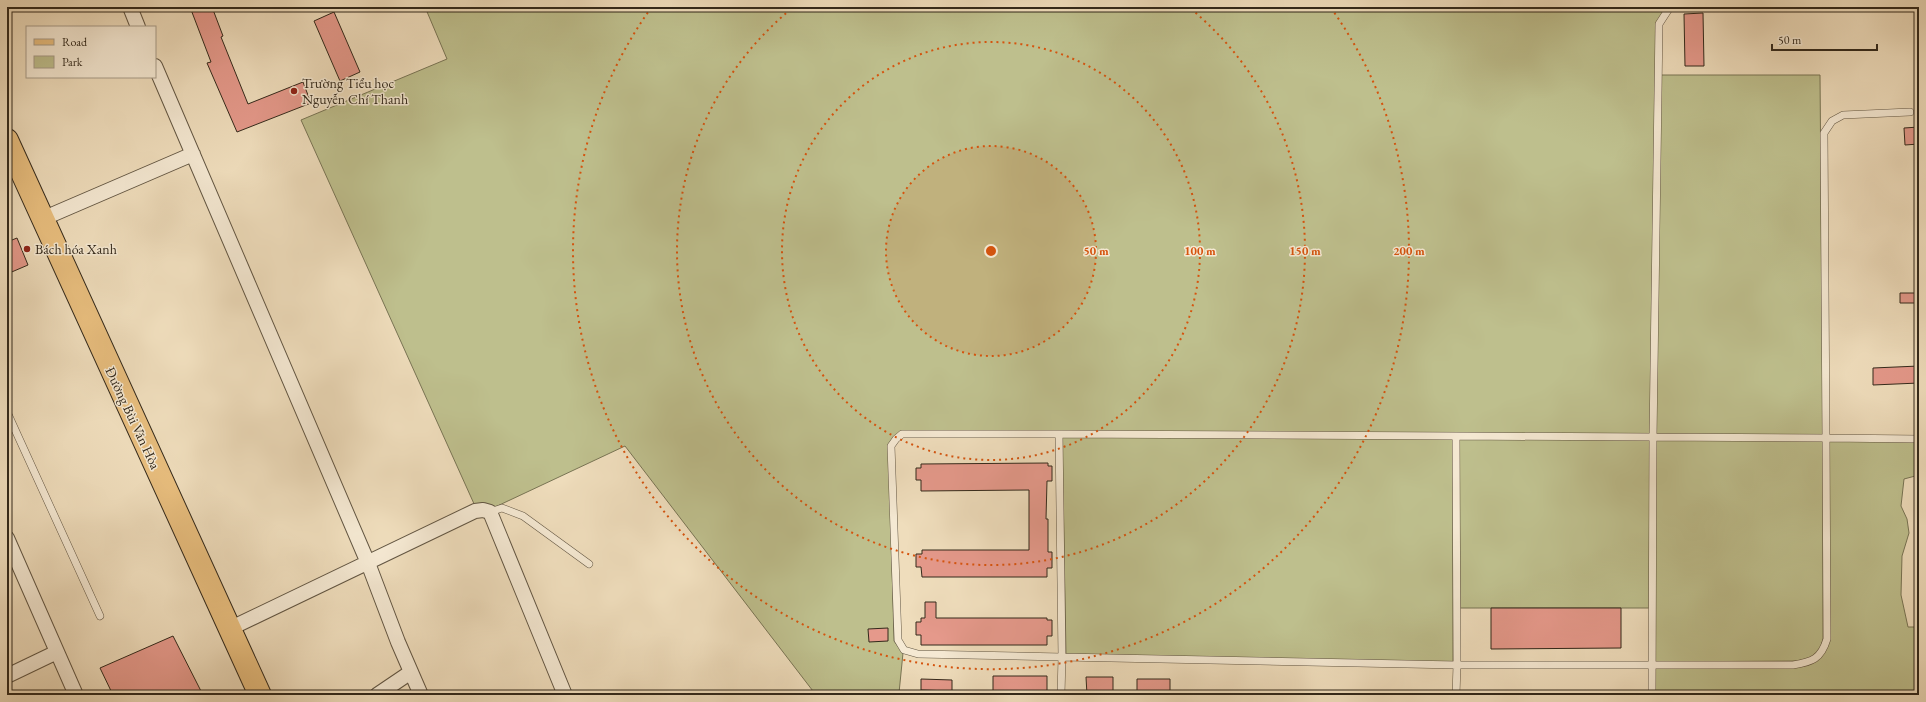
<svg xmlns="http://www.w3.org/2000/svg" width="1926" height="702" font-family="'EB Garamond',serif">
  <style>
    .green { fill: #bebf8d; stroke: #787454 }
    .building { fill: #e5998b; stroke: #33291b }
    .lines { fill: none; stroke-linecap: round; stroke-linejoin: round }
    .lane-casing { stroke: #625643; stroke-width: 8 }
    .street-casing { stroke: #625643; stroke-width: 16 }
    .primary-casing { stroke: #33291b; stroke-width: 24 }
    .lane { stroke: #f5e9d3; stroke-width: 7 }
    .street { stroke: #f5e9d3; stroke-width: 14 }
    .primary { stroke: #e8be7e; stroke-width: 22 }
    .ring { fill: none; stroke: #d6540e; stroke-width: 2; stroke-dasharray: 2 4 }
    .poi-dot { fill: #8f2418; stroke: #f5e9d3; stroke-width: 1.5 }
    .labels { text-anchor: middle; stroke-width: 3; stroke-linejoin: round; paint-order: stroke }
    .poi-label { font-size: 14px; fill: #33291b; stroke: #f5e9d3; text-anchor: start }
    .street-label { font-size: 14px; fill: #33291b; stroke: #f5e9d3 }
    .centre { fill: #d6540e; stroke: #f5e9d3; stroke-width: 2 }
    .ring-label { font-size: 12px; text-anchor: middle; font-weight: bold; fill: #d6540e; stroke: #f5e9d3; stroke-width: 3; stroke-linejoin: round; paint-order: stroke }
  </style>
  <rect width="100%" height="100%" fill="#efddbc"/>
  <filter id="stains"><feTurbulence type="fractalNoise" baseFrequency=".005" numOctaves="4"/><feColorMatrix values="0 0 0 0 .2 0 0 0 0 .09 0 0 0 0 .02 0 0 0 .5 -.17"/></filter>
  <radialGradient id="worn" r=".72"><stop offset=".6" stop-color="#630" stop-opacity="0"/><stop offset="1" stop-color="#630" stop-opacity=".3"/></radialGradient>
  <path class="green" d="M425,7H1666L1656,24L1650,434L902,431L889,445L894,641L903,653L899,693L895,695H816L625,446L493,508L475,506L301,120L447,59Z
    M1661,75H1820L1823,435L1656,434Z
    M1062,437L1453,439V662L1066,654Z
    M1459,439L1650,440L1649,608H1460Z
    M1656,440L1823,441V639C1819,656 1811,659 1795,661L1655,662Z
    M1829,441L1919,442V475L1904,479L1901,506L1907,519L1909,533L1902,556L1901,595L1908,627H1919V695H1655V668H1793C1814,665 1824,660 1830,639Z"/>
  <path class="building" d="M190,7H212L223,36L221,37L248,104L303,82L311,103L237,132L207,63L211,62Z
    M334,12L360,72L340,81L314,21Z
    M1703,13L1704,66H1685L1684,14Z
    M1919,127V144L1905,145L1904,128Z
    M17,238L28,265L7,274V242Z
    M1900,293H1919V303H1900Z
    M1919,366V383L1873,385V368Z
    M1048,463V466H1052V481H1047L1046,519H1048V552H1052V568H1047V577H922L921,567H916V554H922V550H1029V490L921,491V480H916V468H921V464Z
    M925,602H936V618H1047V620H1052V636H1047V645H921V635H916V622H921V618H925Z
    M1491,608H1621V648L1491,649Z
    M888,628V641L869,642L868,629Z
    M173,636L203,695H113L100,668Z
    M993,676H1047V695H993Z
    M1086,677H1113V695H1087Z
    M921,679L952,680V691L921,690Z
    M1137,679H1170V694H1137Z"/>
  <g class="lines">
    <defs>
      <path id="lane" d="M1910,112L1843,115L1832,121L1824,133L1826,438L1919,439
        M7,412L100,616
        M1059,434H902L896,439L891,446L898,640L904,650L918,654L1062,657L1061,695
        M1456,436L1059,434L1062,657L1457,665H1793C1812,662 1821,659 1827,639L1826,438L1456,436L1457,665L1456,695
        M490,512L502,508L523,516L589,564
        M1652,695L1653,437L1659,24L1670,7"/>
      <path id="street" d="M130,7L138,27
        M155,66L368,563L398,642L421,695
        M42,219L193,154
        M7,538L76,695
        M229,629L475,511L483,510L490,512L565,695
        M7,676L57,652
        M377,695L411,672"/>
      <path id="primary" d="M7,140L260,695"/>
    </defs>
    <use href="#lane" class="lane-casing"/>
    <use href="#street" class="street-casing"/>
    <use href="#primary" class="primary-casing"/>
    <use href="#lane" class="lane"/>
    <use href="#street" class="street"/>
    <use href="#primary" class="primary"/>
  </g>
  <circle cx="991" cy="251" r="105" fill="#d6540e" fill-opacity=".12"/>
  <g class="ring">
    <circle cx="991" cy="251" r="105"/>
    <circle cx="991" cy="251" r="209"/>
    <path d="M1191 9A314 314 0 1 1 791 9"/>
    <path d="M1331 8A418 418 0 1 1 651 8"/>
  </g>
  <g class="poi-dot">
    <circle cx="294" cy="91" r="4"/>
    <circle cx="27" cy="249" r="4"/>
  </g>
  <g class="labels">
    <g class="poi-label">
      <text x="302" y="88">Trường Tiểu học<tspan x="302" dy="16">Nguyễn Chí Thanh</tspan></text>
      <text x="35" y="254">Bách hóa Xanh</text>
    </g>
    <g class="street-label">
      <text transform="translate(133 418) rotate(65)" y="5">Đường Bùi Văn Hòa</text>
    </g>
  </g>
  <circle cx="991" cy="251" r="6" class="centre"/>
  <g class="ring-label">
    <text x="1096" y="255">50 m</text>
    <text x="1200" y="255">100 m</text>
    <text x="1305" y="255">150 m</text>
    <text x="1409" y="255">200 m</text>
  </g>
  <rect width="1926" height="702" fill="none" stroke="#efddbc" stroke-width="24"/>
  <rect x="8" y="8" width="1910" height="686" fill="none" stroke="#33291b" stroke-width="2"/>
  <rect x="12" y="12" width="1902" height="678" fill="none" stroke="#33291b"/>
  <rect x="26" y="26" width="130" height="52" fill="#f5e9d3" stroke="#a79c89"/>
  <rect x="34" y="39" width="20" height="6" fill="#e8be7e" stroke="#a79c89"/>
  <text x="62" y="46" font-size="12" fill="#33291b">Road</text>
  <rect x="34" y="56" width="20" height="12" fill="#bebf8d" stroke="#a79c89"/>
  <text x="62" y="66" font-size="12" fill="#33291b">Park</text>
  <path d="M1772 44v6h105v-6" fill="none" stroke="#33291b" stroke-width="2"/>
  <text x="1778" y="44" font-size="12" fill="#33291b" stroke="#f5e9d3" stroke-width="3" paint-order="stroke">50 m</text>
  <rect width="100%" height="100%" filter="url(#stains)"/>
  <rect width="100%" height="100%" fill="url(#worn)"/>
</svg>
